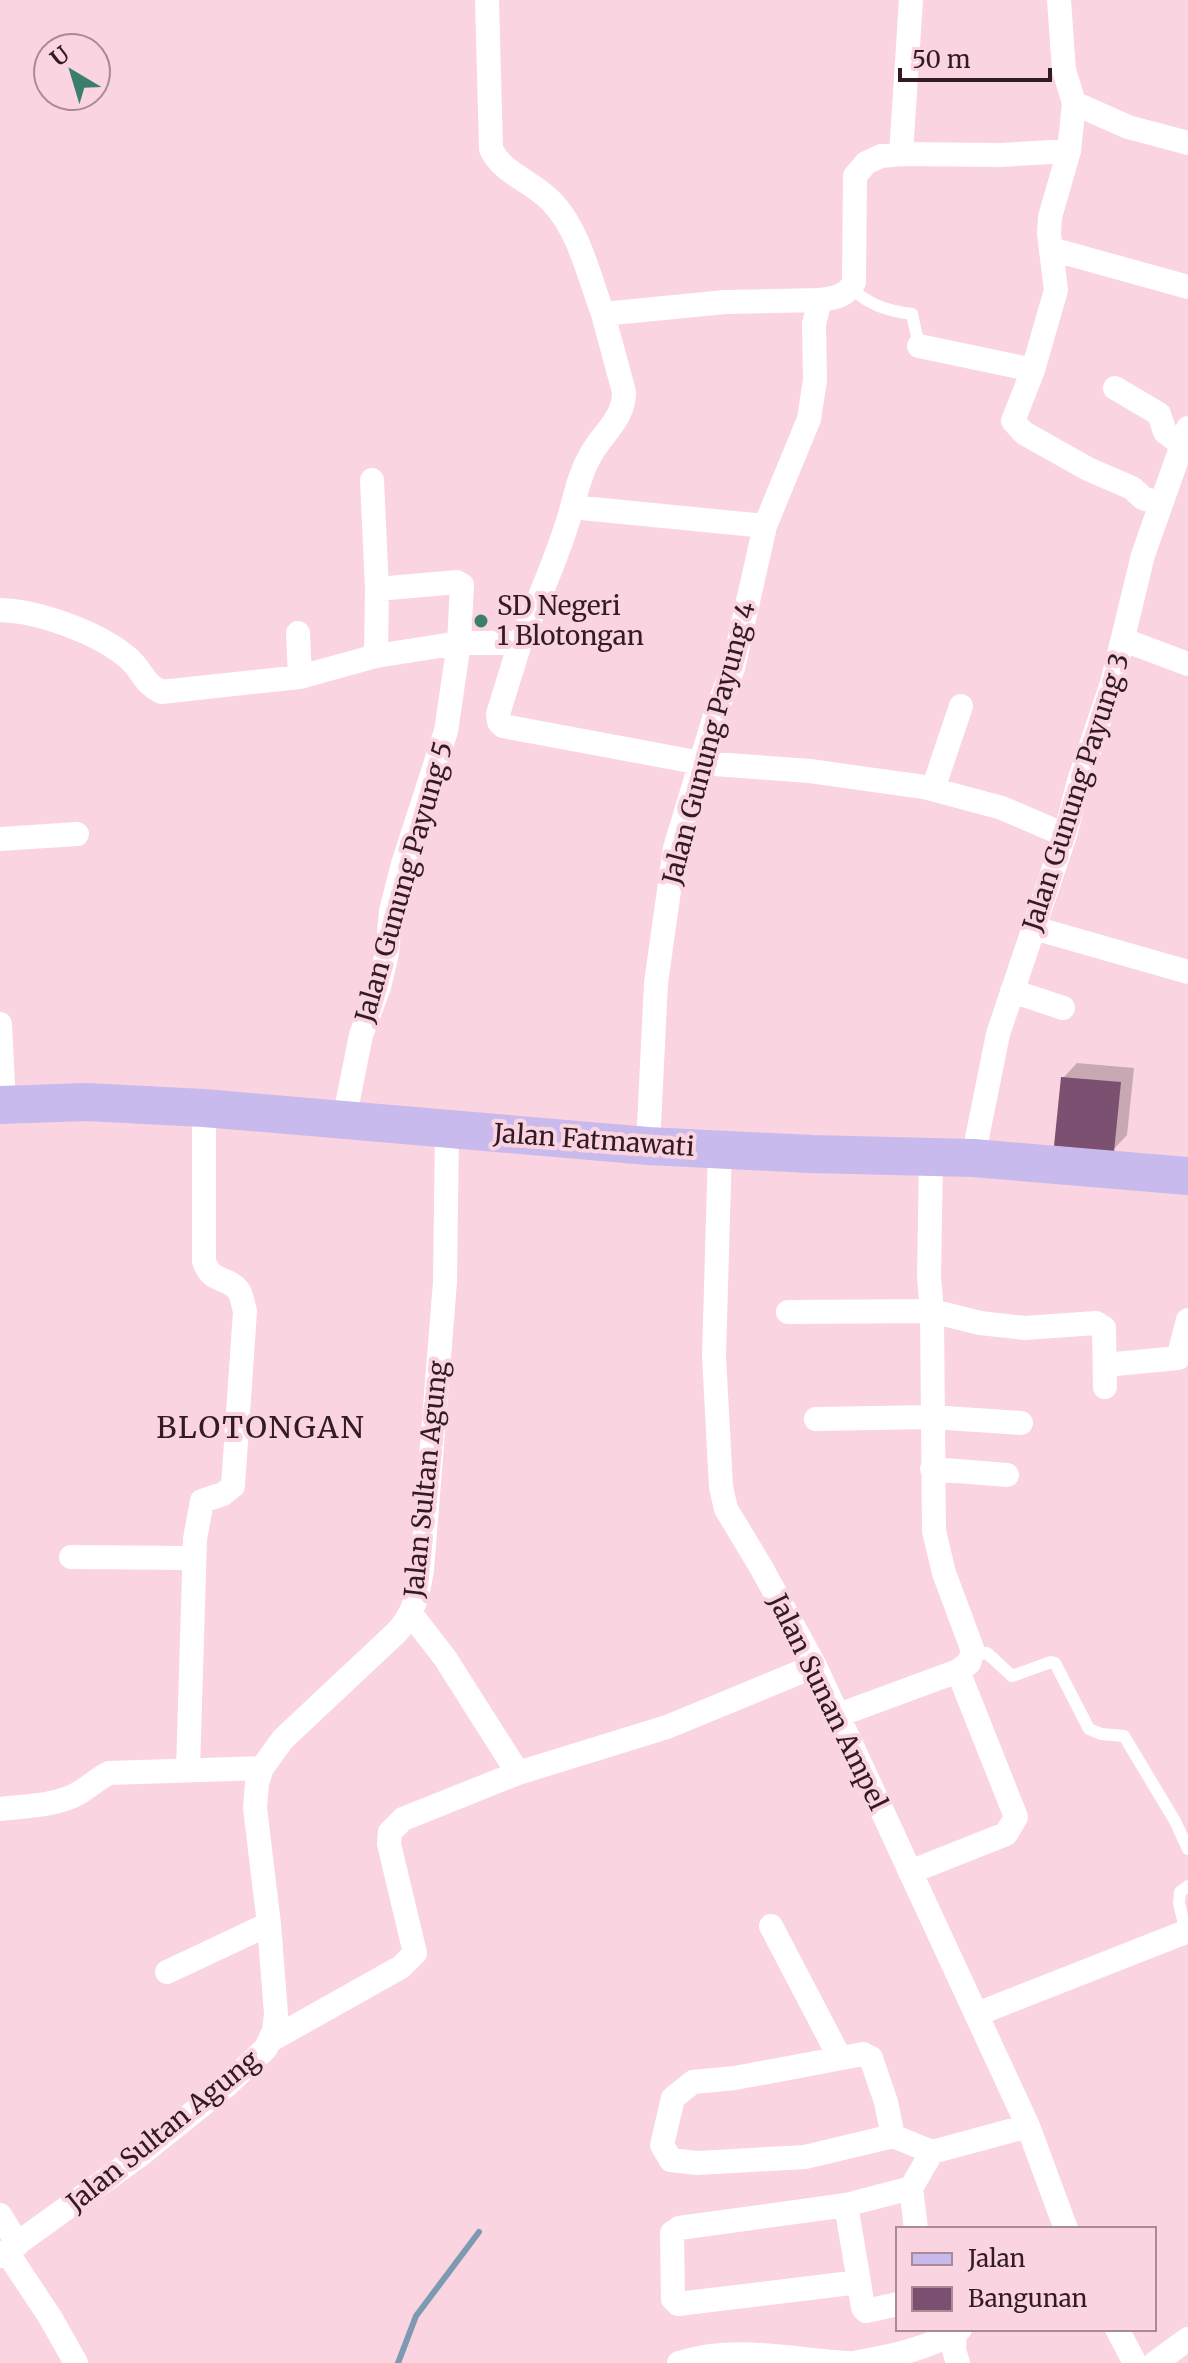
<svg xmlns="http://www.w3.org/2000/svg" width="1188" height="2363" font-family="Merriweather,serif">
  <style>
    .shadow { fill: #0003 }
    .lines { fill: none; stroke-linecap: round; stroke-linejoin: round }
    .stream { stroke: #7e99b2; stroke-width: 6 }
    .building { fill: #7c5071 }
    .service { stroke: #fff; stroke-width: 12 }
    .minor { stroke: #fff; stroke-width: 24 }
    .primary { stroke: #c8baec; stroke-width: 38 }
    .poi-dot { fill: #3c7e6e; stroke: #fad4e0; stroke-width: 3 }
    .labels { text-anchor: middle; stroke-width: 8; stroke-linejoin: round; paint-order: stroke }
    .poi-label { font-size: 26px; fill: #321b24; stroke: #fad4e0; text-anchor: start }
    .street-label { font-size: 26px; fill: #321b24; stroke: #fad4e0 }
    .quarter-label { font-size: 30px; letter-spacing: 2px; fill: #321b24; stroke: #fad4e0 }
  </style>
  <rect width="100%" height="100%" fill="#fad4e0"/>
  <path class="shadow" d="M1077,1063L1134,1068L1127,1135L1113,1150L1063,1078Z"/>
  <g class="lines">
    <path class="stream" d="M398,2363L416,2316L479,2232"/>
  </g>
  <path class="building" d="M1061,1077L1121,1082L1114,1152L1054,1146Z"/>
  <g class="lines">
    <path class="service" d="M851,288C869,305 888,311 912,314L919,346
      M973,1655L987,1653L1012,1676L1051,1662L1055,1663L1089,1729L1101,1734L1124,1736L1175,1821L1188,1849
      M1186,1932L1179,1903L1180,1892L1188,1886"/>
    <path class="minor" d="M487,0L491,149C502,173 533,182 551,201C579,229 589,277 603,314
      M1059,0L1064,70L1074,103
      M1069,151L1050,217L1049,234L1056,290L1033,370L1013,421L1024,433L1088,469L1132,488L1143,498L1161,504
      M901,154L911,0
      M1051,249L1188,287
      M919,346L1033,370
      M1115,388L1159,414L1165,432L1182,445
      M372,480L377,589
      M572,507L765,526
      M0,610C38,611 97,632 127,657C142,669 142,682 161,692L300,677
      M298,633L300,677L376,656L459,643H520L498,714L499,722L503,726L701,763L810,771L924,787L1002,808L1065,835
      M1124,640L1188,664
      M520,643C537,603 555,563 568,521C575,499 578,477 590,456C602,433 624,420 624,392L603,314L725,302L820,300
      M933,789L961,706
      M0,839L77,834
      M1034,928L1188,972
      M1012,991L1063,1008
      M0,1024L4,1105
      M344,1120L361,1035L379,987L387,953L391,911L403,864L446,731L459,643L462,585L457,582L377,589L376,656
      M648,1146L656,983L675,848L716,712L733,668L765,526L809,419L815,380L814,324L820,300C835,298 847,296 854,282L855,176L866,163L881,156L901,154L999,155L1069,151L1074,103L1128,127L1188,143
      M720,1149L714,1356L721,1487L726,1509L761,1567L815,1666L1028,2126L1066,2229
      M973,1158L998,1034L1065,835L1079,781L1112,683L1143,555L1188,428
      M788,1312L932,1311L980,1323L1025,1328L1096,1323L1104,1328L1105,1387
      M1105,1365L1178,1358L1188,1320
      M816,1419L931,1417L1021,1423
      M932,1469L1007,1475
      M71,1557L194,1558
      M411,1614L445,1658L518,1773
      M836,1716L958,1671
      M188,1770L195,1539L202,1501L223,1494L233,1486L245,1311C243,1305 242,1296 239,1291C228,1276 211,1284 204,1261V1108
      M0,1809C24,1806 55,1806 77,1794C88,1788 97,1779 109,1773L262,1768
      M910,1872L1006,1834L1016,1817L958,1671L969,1663L973,1651L944,1573L934,1531L932,1311L929,1278L931,1158
      M771,1926L840,2058
      M167,1972L269,1924
      M977,2014L1188,1931
      M271,2040L401,1967L415,1953L389,1844L390,1832L403,1819L518,1773L667,1727L815,1666
      M893,2136L886,2102L871,2058L863,2054L735,2078L693,2082L673,2098L662,2145L671,2160L697,2163L805,2157L893,2136L932,2152L1028,2126
      M846,2205L859,2282
      M0,2215L18,2244
      M916,2229L911,2188L932,2152
      M7,2252L50,2317L76,2363
      M0,2256L140,2155L226,2086L266,2048L274,2031L276,2014L269,1924L255,1808L257,1783L262,1768L283,1739L397,1632C414,1614 418,1594 422,1570L445,1282L447,1130
      M898,2304L866,2311L863,2308L859,2282L678,2304L673,2299L672,2233L679,2228L846,2205L911,2188
      M1117,2329L1135,2363
      M955,2332L954,2350L958,2363
      M679,2363C735,2345 792,2360 848,2363
      M853,2363C888,2357 929,2349 960,2329
      M1155,2363L1188,2339"/>
    <path class="primary" d="M0,1105L86,1102L204,1108L648,1146L811,1154L973,1158L1188,1176"/>
  </g>
  <circle class="poi-dot" cx="481" cy="621" r="8"/>
  <g class="labels">
    <g class="poi-label">
      <text x="497" y="615">SD Negeri<tspan x="497" dy="30">1 Blotongan</tspan></text>
    </g>
    <g class="street-label">
      <text transform="translate(709 743) rotate(-75)" y="9">Jalan Gunung Payung 4</text>
      <text transform="translate(1076 792) rotate(-72)" y="9">Jalan Gunung Payung 3</text>
      <text transform="translate(404 882) rotate(-74)" y="9">Jalan Gunung Payung 5</text>
      <text transform="translate(594 1140) rotate(4)" y="9">Jalan Fatmawati</text>
      <text transform="translate(426 1479) rotate(-84)" y="9">Jalan Sultan Agung</text>
      <text transform="translate(828 1702) rotate(64)" y="9">Jalan Sunan Ampel</text>
      <text transform="translate(163 2131) rotate(-39)" y="9">Jalan Sultan Agung</text>
    </g>
    <g class="quarter-label">
      <text x="261" y="1438">BLOTONGAN</text>
    </g>
  </g>
  <rect x="896" y="2227" width="260" height="104" fill="#fad4e0" stroke="#aa8a95" stroke-width="2"/>
  <rect x="912" y="2253" width="40" height="12" fill="#c8baec" stroke="#aa8a95" stroke-width="2"/>
  <text x="968" y="2267" font-size="24" fill="#321b24">Jalan</text>
  <rect x="912" y="2287" width="40" height="24" fill="#7c5071" stroke="#aa8a95" stroke-width="2"/>
  <text x="968" y="2307" font-size="24" fill="#321b24">Bangunan</text>
  <g transform="translate(72 72) rotate(322)"><circle r="38" fill="#fad4e0" stroke="#aa8a95" stroke-width="2"/>
  <path d="M0-6L14 30L0 20L-14 30Z" fill="#3c7e6e"/>
  <text y="-12" font-size="22" font-weight="bold" text-anchor="middle" fill="#321b24">U</text>
  </g>
  <path d="M900 68v12h150v-12" fill="none" stroke="#321b24" stroke-width="4"/>
  <text x="912" y="68" font-size="24" fill="#321b24" stroke="#fad4e0" stroke-width="6" paint-order="stroke">50 m</text>
</svg>
